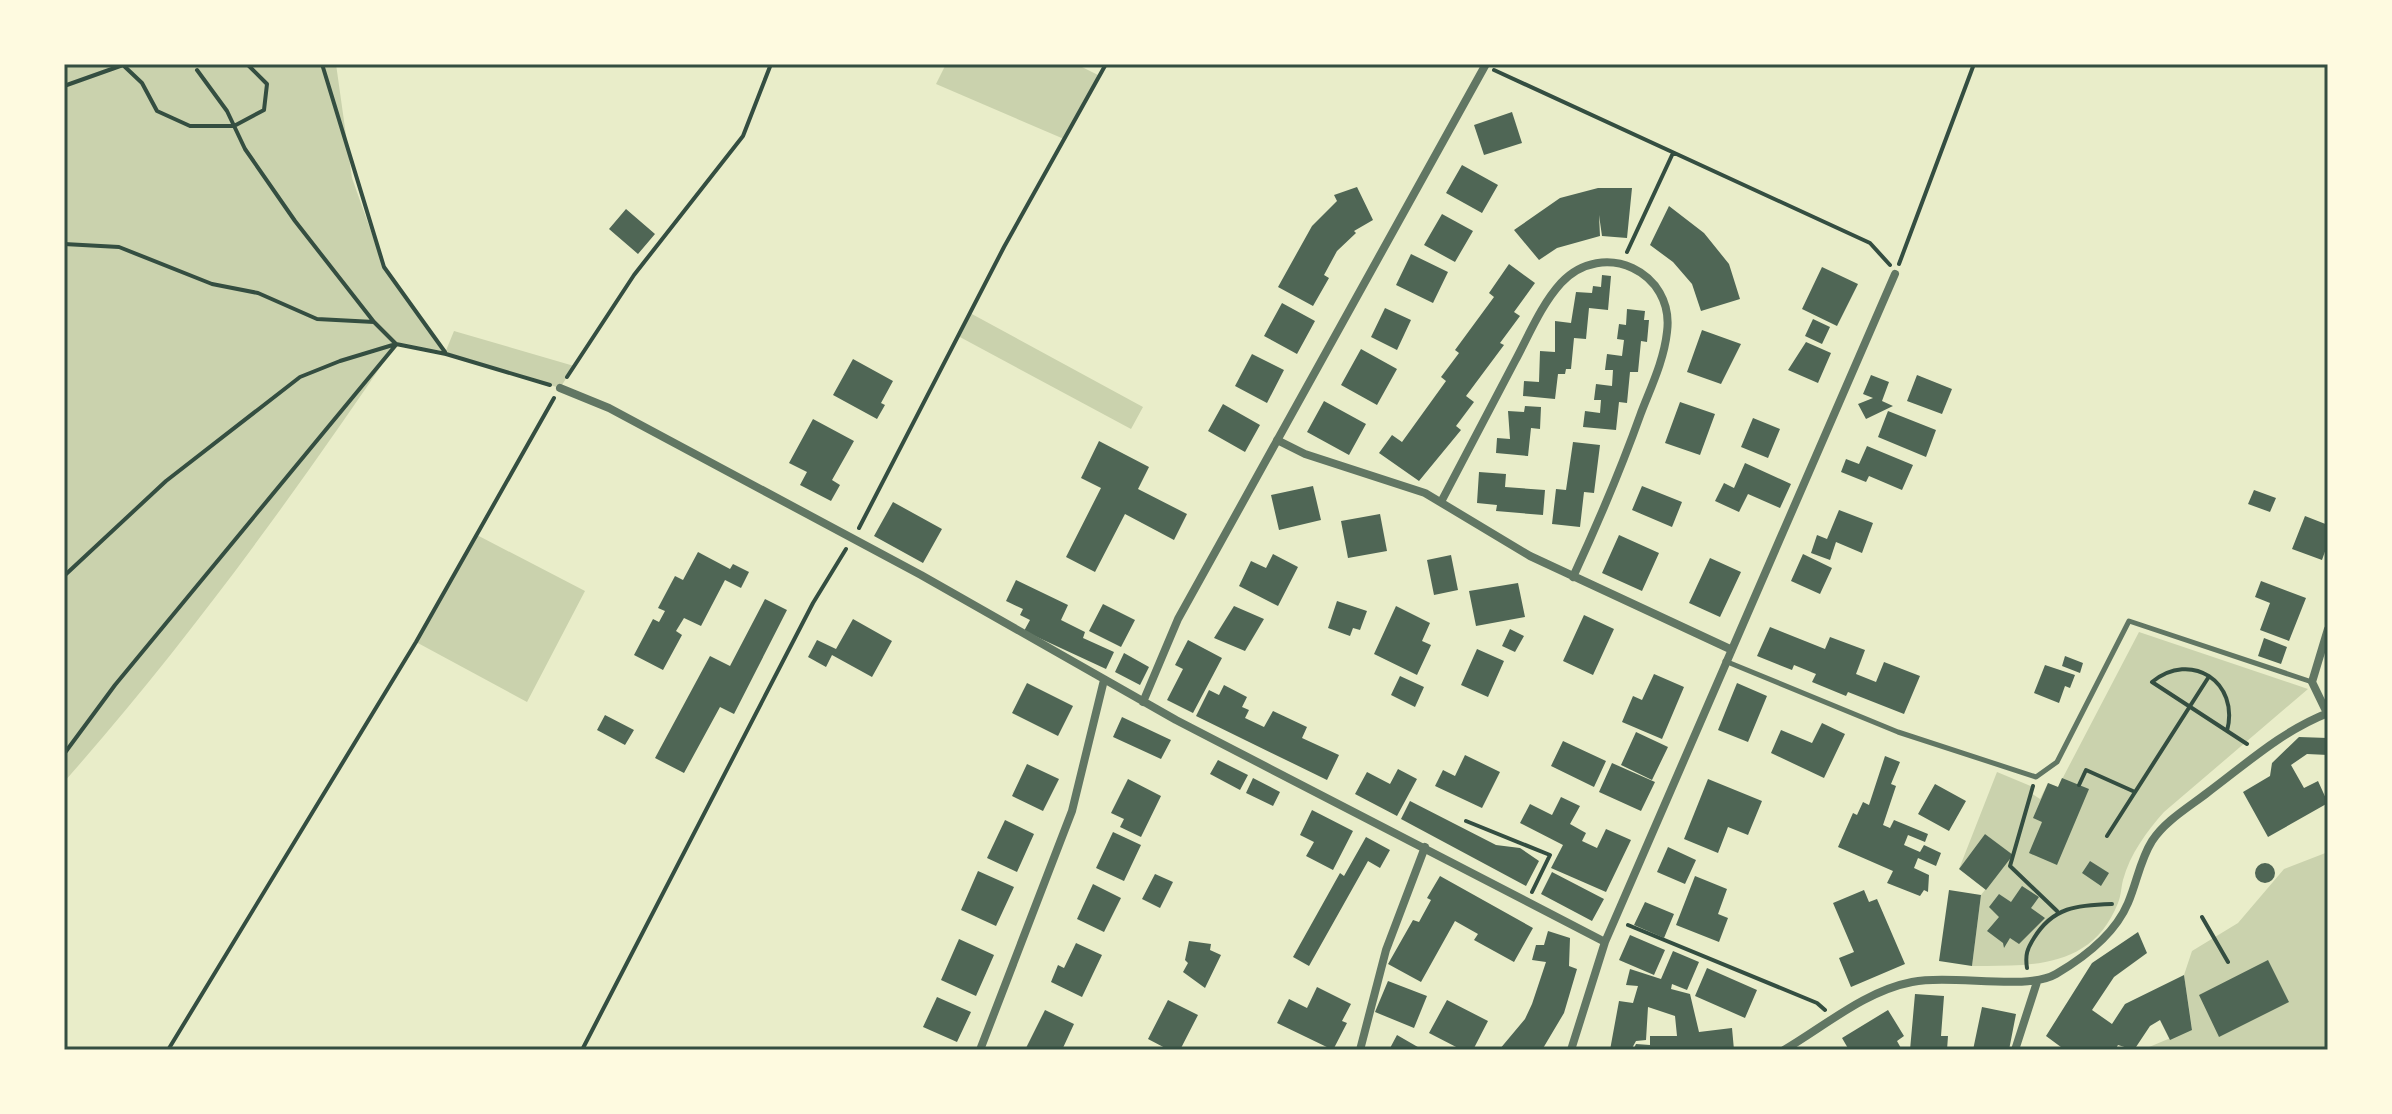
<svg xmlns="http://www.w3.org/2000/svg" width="2392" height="1114" font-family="Rubik,sans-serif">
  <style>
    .green { fill: #cad2ad }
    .building { fill: #4f6655 }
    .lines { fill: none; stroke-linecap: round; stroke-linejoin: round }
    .path { stroke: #344e41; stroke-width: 4 }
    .service { stroke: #617663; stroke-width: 5 }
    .minor { stroke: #617663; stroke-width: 8 }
    .neatline { fill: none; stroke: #344e41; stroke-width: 3 }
  </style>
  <rect width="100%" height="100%" fill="#e9edc9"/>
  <path class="green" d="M64,64H336L352,178L384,268L445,353L454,331L574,366L560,388L445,354L396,344C294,495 185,645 64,782Z
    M946,64H1076L1100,76L1064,139L936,84Z
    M970,313L1143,407L1131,429L958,336Z
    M475,534L585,591L527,702L416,642Z
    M2139,632L2308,689L2164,812C2147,831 2130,854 2123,880C2121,888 2121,896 2118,903C2092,969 2030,966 1972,966L1981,895L2012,855L1985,834L1959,869L1997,772L2033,787L2031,793L2040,799L2048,783L2058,787Z
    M2328,852V1050H2142L2192,1029L2184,975L2192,951L2238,923L2284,869Z"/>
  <path class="building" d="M1512,112L1522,143L1484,155L1474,125Z
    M1462,165L1498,185L1482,213L1446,193Z
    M1357,187L1373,220L1354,231L1356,233L1337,251L1324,275L1329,278L1313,306L1278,287L1312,226L1337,201L1334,195Z
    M1598,188H1632L1627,238L1602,236L1599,215L1600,236L1557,248L1539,260L1514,230L1560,198Z
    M1669,206L1704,233L1729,264L1740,299L1701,311L1692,284L1673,262L1650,245Z
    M626,209L655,234L638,254L609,229Z
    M1442,214L1473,231L1455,262L1424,245Z
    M1411,254L1448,272L1433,303L1396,285Z
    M1509,264L1535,283L1514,312L1520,316L1500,343L1504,345L1466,396L1474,402L1456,426L1461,430L1419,481L1379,453L1392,435L1402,442L1446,381L1441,377L1459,353L1455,350L1494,297L1489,293Z
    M1822,267L1858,284L1837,326L1802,309Z
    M1602,275L1611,276L1608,310L1589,308L1586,339L1574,338L1571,369H1566L1565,374H1558L1555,399L1523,396L1524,381L1539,382L1540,351L1555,352V321L1571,323L1576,292L1592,293L1593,286L1601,287Z
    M1282,303L1315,321L1297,354L1264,336Z
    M1385,308L1411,320L1397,350L1371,337Z
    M1627,309L1645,311L1644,320H1649L1647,342L1641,341L1638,372H1630L1627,403L1619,402L1616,430L1583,427L1585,411L1600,413L1601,400H1594L1596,384L1612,386L1613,370H1605L1607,354L1622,356L1624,340L1617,339L1619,324L1626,325Z
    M1813,319L1830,327L1822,344L1805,336Z
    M1702,330L1741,344L1721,384L1687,372Z
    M1806,342L1831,353L1818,383L1788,370Z
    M1361,349L1397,369L1377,405L1341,385Z
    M1252,354L1284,370L1267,403L1235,386Z
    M853,359L893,381L881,403L885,405L877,419L833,395Z
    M1871,375L1889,382L1882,401L1893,406L1866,419L1858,404L1873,398L1863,394Z
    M1917,375L1952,389L1942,414L1907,401Z
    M1324,401L1366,424L1349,455L1307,432Z
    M1680,402L1715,414L1700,455L1665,443Z
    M1223,404L1260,425L1245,452L1208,431Z
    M1525,406L1541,407L1540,429L1531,428L1528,456L1496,453L1497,438L1510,439L1508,411L1524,412Z
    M1888,411L1936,430L1926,457L1878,437Z
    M1753,418L1780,429L1768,458L1741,447Z
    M813,419L854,441L832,480L840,485L831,501L800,485L807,472L789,463Z
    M1099,441L1149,467L1138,489L1187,514L1174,540L1125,514L1095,572L1066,557L1101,488L1081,478Z
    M1573,442L1600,445L1594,493L1584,492L1580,527L1552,524L1556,489L1566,490Z
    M1867,446L1913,465L1902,490L1869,476L1866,482L1841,472L1846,459L1859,464Z
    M1745,463L1791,484L1780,508L1748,494L1739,512L1715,501L1724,483L1734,488Z
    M1479,472L1506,474L1505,487L1545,490L1543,515L1496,511L1497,505L1477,503Z
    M1313,486L1321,520L1279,530L1271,495Z
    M1642,486L1682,502L1672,527L1632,510Z
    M2254,490L2276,498L2270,512L2248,504Z
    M893,502L942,529L923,563L874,536Z
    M1839,510L1873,523L1862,553L1836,542L1830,560L1811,553L1817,535L1827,539Z
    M1380,514L1387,551L1348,558L1341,521Z
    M2305,516L2328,525V543L2322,560L2292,549Z
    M1619,535L1659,553L1642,591L1602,573Z
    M698,552L730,569L733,564L749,572L741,588L725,580L701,626L684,618L676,631L682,635L663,670L634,655L653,619L659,622L665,611L658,608L675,576L683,580Z
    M1273,554L1298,567L1278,606L1239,586L1251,561L1266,568Z
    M1803,554L1832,568L1820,594L1791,581Z
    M1451,555L1458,590L1434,595L1427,560Z
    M1710,558L1741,572L1720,617L1689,603Z
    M1016,580L1068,605L1061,620L1085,632L1083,638L1114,652L1106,669L1024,631L1030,620L1020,615L1023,609L1006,601Z
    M2261,581L2306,598L2289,641L2260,630L2270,603L2255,597Z
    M1518,583L1525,617L1476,626L1469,591Z
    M765,599L787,610L734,714L720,707L684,773L655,758L710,656L730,666Z
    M1337,601L1367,611L1360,630L1353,628L1350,636L1328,628Z
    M1103,604L1135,620L1121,647L1089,631Z
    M1234,606L1264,619L1245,651L1214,638Z
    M1396,606L1430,623L1422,641L1431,645L1417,675L1374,654Z
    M1584,615L1614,629L1593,675L1563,661Z
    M853,619L892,641L872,677L832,655L826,667L808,657L817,640L836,649Z
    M1770,627L1825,649L1830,637L1865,650L1856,674L1876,682L1884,662L1920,676L1904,714L1848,692L1846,696L1812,682L1816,674L1794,665L1792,670L1757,656Z
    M1510,629L1524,636L1515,652L1502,646Z
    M2264,638L2287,647L2281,664L2258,656Z
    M1188,640L1222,658L1193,713L1167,700L1183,669L1175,665Z
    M1477,649L1504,661L1488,697L1461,685Z
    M1124,653L1149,667L1140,685L1115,672Z
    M2065,656L2083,663L2080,673L2062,666Z
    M2045,665L2075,675L2070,688L2065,686L2059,703L2034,693Z
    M1654,674L1684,687L1662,739L1622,722L1633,696L1642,700Z
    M1400,676L1424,687L1415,707L1391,695Z
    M1027,683L1073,706L1058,736L1012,713Z
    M1737,683L1767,696L1748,742L1718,730Z
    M1224,685L1247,697L1242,707L1249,710L1245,718L1264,727L1273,711L1307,727L1302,738L1339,755L1327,780L1196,716L1209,690L1219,695Z
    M605,715L634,730L625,745L597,730Z
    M1122,717L1171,740L1161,759L1113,737Z
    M1822,723L1845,734L1824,778L1771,753L1781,730L1812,743Z
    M1636,732L1668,747L1652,780L1621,765Z
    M2299,737L2328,738V755L2307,754L2291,765L2304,788L2318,781L2328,803L2268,837L2243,792L2270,776L2272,763Z
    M1563,741L1606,761L1594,787L1551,766Z
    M1465,755L1500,772L1482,808L1435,786L1443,770L1455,776Z
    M1885,756L1900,762L1891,784L1896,786L1883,825L1890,828L1894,820L1928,834L1925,842L1908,835L1904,845L1920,852L1924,845L1941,853L1936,866L1918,858L1914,868L1929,875L1928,892L1924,890L1920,896L1887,883L1893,871L1838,847L1853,813L1857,815L1863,802L1869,805Z
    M1218,760L1248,775L1240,790L1210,774Z
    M1612,763L1655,782L1641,811L1599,792Z
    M1027,764L1059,779L1043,811L1012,796Z
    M1398,769L1417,779L1397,816L1355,794L1367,772L1390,784Z
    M1253,778L1280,792L1273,806L1246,793Z
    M2062,778L2089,789L2057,865L2029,853L2042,822L2033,818L2048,783L2058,787Z
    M1128,779L1161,796L1141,837L1120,827L1124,819L1111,813Z
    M1708,779L1762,801L1748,835L1728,827L1718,853L1684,839Z
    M1935,784L1966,801L1949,831L1918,814Z
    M1561,797L1580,806L1570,824L1586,833L1582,841L1597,848L1606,829L1631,840L1606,892L1551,868L1563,845L1520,823L1530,804L1552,815Z
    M1410,801L1496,845L1520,848L1539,861L1526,886L1401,819Z
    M1312,810L1353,831L1333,870L1306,856L1314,842L1300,835Z
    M1005,820L1034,834L1017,872L987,858Z
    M1113,832L1141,845L1124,881L1096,868Z
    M1985,834L2013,855L1986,890L1959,869Z
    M1366,837L1390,850L1380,868L1368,861L1309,966L1293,957L1340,873L1344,876Z
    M1668,847L1696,860L1685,884L1657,872Z
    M2090,861L2109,873L2101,886L2082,873Z
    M2255 873a10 10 0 1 1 20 0a10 10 0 1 1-20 0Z
    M978,871L1014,887L996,926L961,910Z
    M1552,872L1604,899L1592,921L1541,894Z
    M1155,874L1173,882L1160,908L1142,899Z
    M1440,876L1533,928L1514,962L1474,940L1478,934L1455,921L1421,982L1388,964L1413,920L1419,922L1431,900L1427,898Z
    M1695,876L1727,889L1718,914L1728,918L1719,942L1676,925Z
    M1093,884L1121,898L1104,932L1077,919Z
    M2022,886L2039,897L2031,908L2045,918L2019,944L2010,938L2004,948L2003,943L1987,931L1999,917L1989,907L1999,894L2011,902Z
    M1864,890L1869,902L1877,899L1905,964L1851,987L1839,958L1854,952L1833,903Z
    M1949,890L1981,895L1972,966L1939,961Z
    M1645,902L1674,914L1664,938L1634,925Z
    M1548,931L1570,938L1569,966L1577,969L1564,1013L1542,1050H1499L1525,1019L1532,1004L1546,962L1532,960L1536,945H1544Z
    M2138,932L2147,953L2114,977L2092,1010L2112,1024L2125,1004L2184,975L2192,1030L2170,1040L2160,1020L2150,1026L2134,1050L2118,1045L2115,1050H2065L2046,1036L2092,963Z
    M1630,935L1665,950L1654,975L1619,960Z
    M959,939L994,955L976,996L941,980Z
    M1189,941L1211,944L1210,950L1221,955L1205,988L1183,972L1188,963L1185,960Z
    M1076,943L1102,955L1082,997L1051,982L1058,965L1064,968Z
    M1673,951L1699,962L1687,990L1672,984L1671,989L1690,994L1699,1032L1732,1028L1734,1050H1633L1636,1044L1650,1045V1036H1677L1675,1016L1648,1007L1646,1040L1636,1041L1631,1050H1610L1619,1001L1633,1003L1638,986L1626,985L1630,969L1661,979Z
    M2268,960L2289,1002L2219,1037L2199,995Z
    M1707,968L1757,990L1745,1018L1695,996Z
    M1388,981L1427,996L1414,1028L1375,1012Z
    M1317,987L1351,1004L1342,1021L1347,1023L1333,1050L1277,1023L1289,999L1307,1008Z
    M1915,994L1944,996L1941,1036H1948L1947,1050H1910Z
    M937,997L971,1012L957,1042L923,1027Z
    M1168,1000L1198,1015L1180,1050H1169L1148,1039Z
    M1447,1000L1488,1021L1473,1050H1462L1429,1033Z
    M1982,1007L2016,1014L2009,1050H1973Z
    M1045,1010L1074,1024L1062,1050H1025Z
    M1888,1010L1904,1036L1897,1041L1902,1050H1849L1842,1038Z
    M1397,1035L1423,1050H1389Z"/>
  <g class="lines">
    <path class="path" d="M322,64L384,267L445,352
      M197,70L227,111L245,149L295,221L374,322L396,344
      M1494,70L1870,243L1890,265
      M64,86L123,65L142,83L157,111L190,126H234L264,110L267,84L247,64
      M64,244L119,247L212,284L258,293L317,319L374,322
      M1627,252L1673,153
      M1899,264L1974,64
      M567,377L634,275L743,136L771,64
      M859,528L1004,247L1106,64
      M64,576L166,481L300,377L340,361L396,344L446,354L550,385
      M2227,731C2240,682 2191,650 2152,682L2247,744
      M64,754L115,685L395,346
      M2079,785L2086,770L2135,792
      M2033,786L2010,866L2057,911
      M1466,821L1550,855L1532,892
      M2107,836L2208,678
      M2202,917L2228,962
      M1628,925L1817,1003L1825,1010
      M2027,968C2025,955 2027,949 2034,938C2053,907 2077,905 2112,904
      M168,1050L416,642L554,398
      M582,1050L813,603L846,549"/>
    <path class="service" d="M1725,661L1898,732L2036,777L2057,762L2129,621L2312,682"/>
    <path class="minor" d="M560,388L609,408L921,575L1176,720L1605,942
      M1277,440L1305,454L1425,493L1530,556L1730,649
      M1441,502C1466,455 1490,408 1515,361C1529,335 1541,305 1561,283C1603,238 1675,272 1667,332C1664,360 1651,387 1641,413C1621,469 1598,523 1573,577
      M1143,702L1178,619L1486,64
      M2327,713L2312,682L2328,629
      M980,1050L1072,811L1104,680
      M1360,1050L1386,950L1425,847
      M1571,1050L1605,942L1895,274
      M1784,1050C1825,1026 1865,991 1912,982C1953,974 2027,991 2056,974C2085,957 2115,934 2128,903C2137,882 2140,860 2152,841C2165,821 2189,807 2207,793C2246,764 2282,731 2328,713
      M2015,1050L2037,982"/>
  </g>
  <rect width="2392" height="1114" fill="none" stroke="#fefae0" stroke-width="132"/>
  <rect x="66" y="66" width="2260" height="982" class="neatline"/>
</svg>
